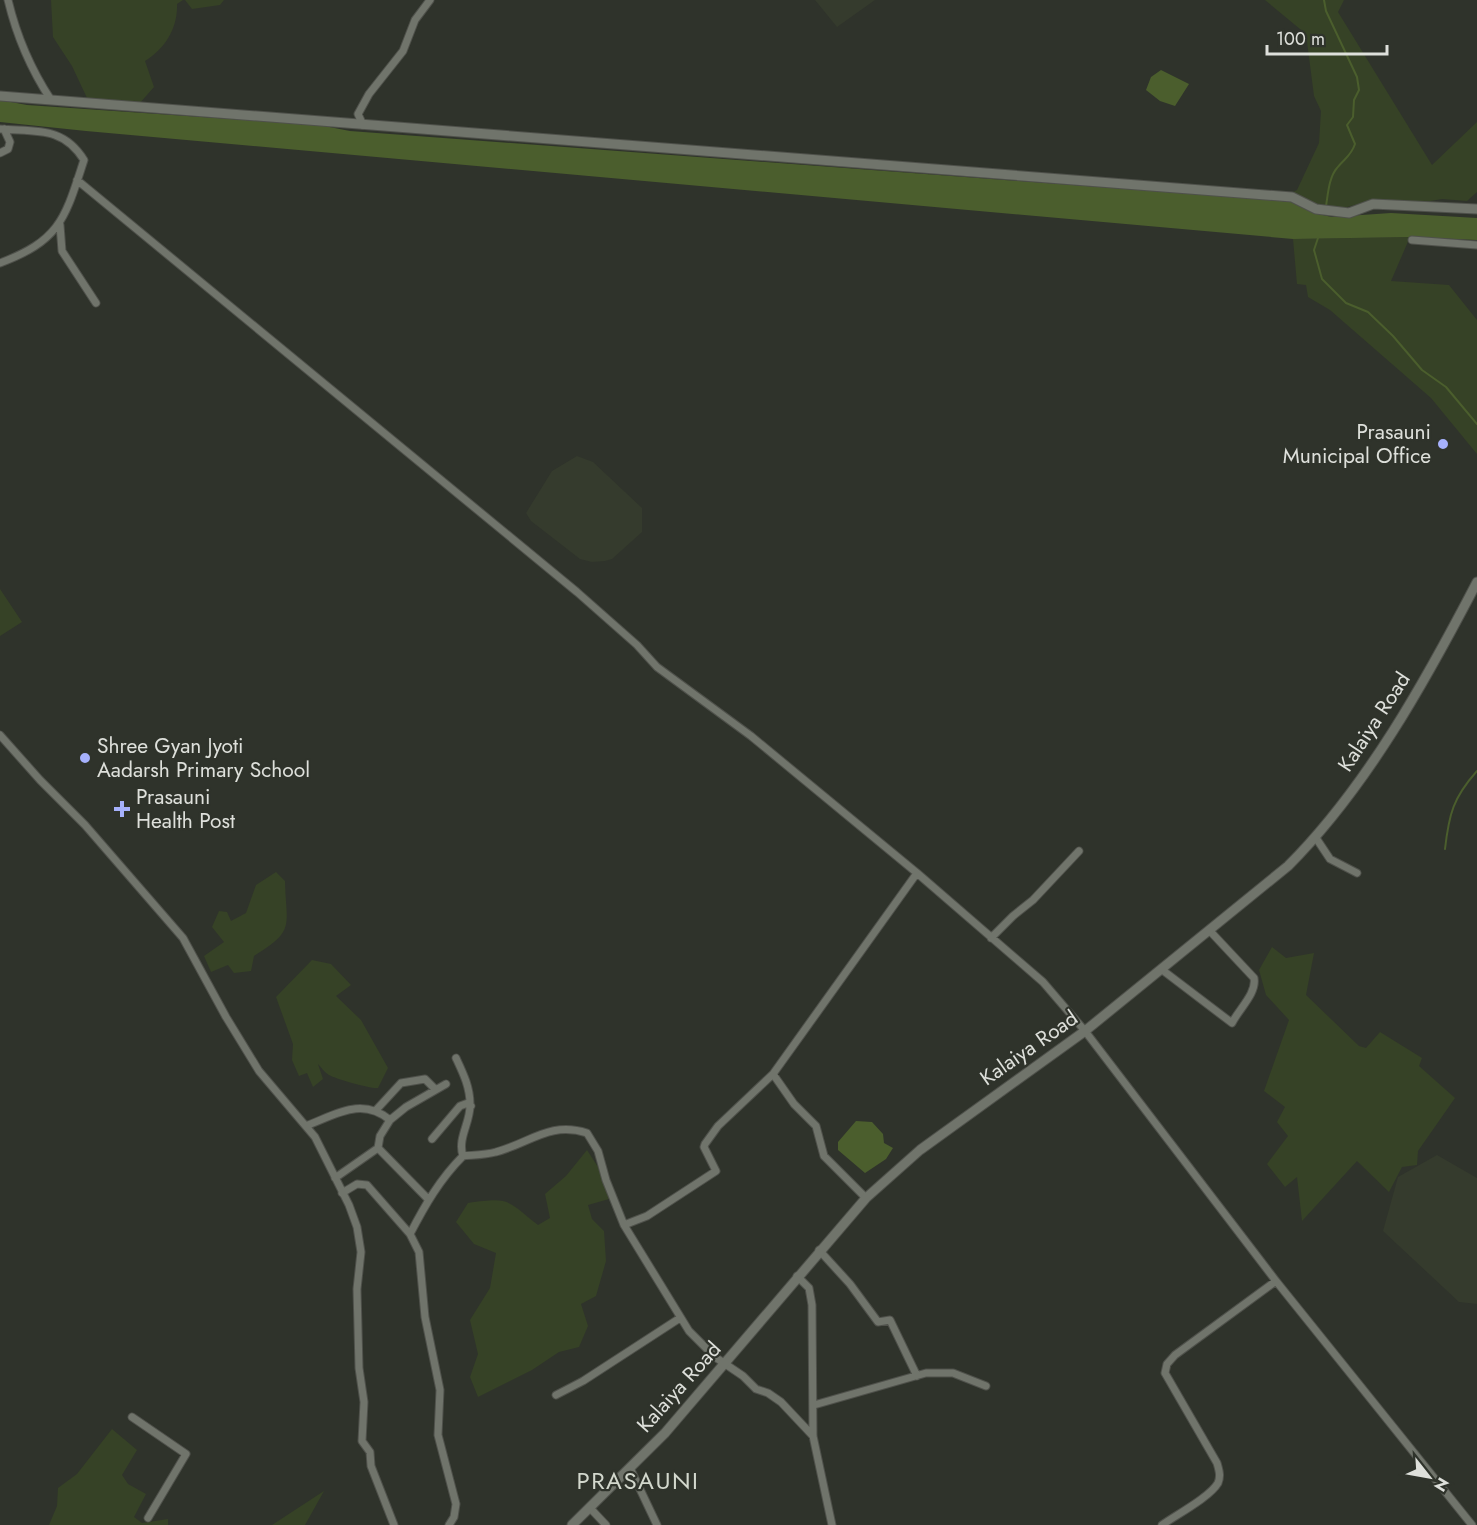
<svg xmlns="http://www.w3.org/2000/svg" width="1477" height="1525" font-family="Jost,sans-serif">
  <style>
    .built { fill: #353b2d }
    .green { fill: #364226 }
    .water { fill: #4b5e2d }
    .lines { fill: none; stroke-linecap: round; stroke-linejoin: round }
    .stream { stroke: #4b5e2d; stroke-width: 2 }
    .street-casing { stroke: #4f514b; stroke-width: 9 }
    .secondary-casing { stroke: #4f514b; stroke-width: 11 }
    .street { stroke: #70746b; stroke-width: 7 }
    .secondary { stroke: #70746b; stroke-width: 9 }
    .poi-dot { fill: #a6b1fc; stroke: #2f332b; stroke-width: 2 }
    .labels { text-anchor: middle; stroke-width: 4.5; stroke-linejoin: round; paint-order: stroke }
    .poi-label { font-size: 21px; fill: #dee0db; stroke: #2f332b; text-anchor: start }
    .street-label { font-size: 21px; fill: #dee0db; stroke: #2f332b }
    .quarter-label { font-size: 24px; letter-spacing: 1.5px; fill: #d3d8cd; stroke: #2f332b }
  </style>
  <rect width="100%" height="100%" fill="#2f332b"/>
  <path class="built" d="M815,0H875L837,27Z
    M577,456L593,462L642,508V532L612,559L605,561L592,562L580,559L531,521L526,513L552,471Z
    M1437,1155L1477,1178V1304L1459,1302L1383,1231L1398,1177Z"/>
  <path class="green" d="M51,0H183L177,4C178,28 165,49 145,61L154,87L139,104L87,98L72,66L53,37Z
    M185,0H224L220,5L192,9Z
    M1265,0H1344L1338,12L1432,165L1477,122V192L1467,201L1442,199L1419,203L1376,199L1340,209L1322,207L1289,194L1297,190L1319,143L1321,111L1314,96L1306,34Z
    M1410,237L1391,281L1449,285L1477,320V454L1431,398L1330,310L1308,297L1306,285L1297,284L1293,239Z
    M0,589L22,622L0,636Z
    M276,872L285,881C286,927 296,930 254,956L251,971L234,973L228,965L211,972L204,956L224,942L212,927L219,911L227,912L231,921L246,913L256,885Z
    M1272,947L1286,958L1314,953L1306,995L1359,1046L1366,1048L1380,1032L1422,1058L1419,1066L1455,1098L1418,1151L1417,1165L1402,1167L1389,1192L1357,1161L1302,1221L1297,1177L1285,1187L1267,1164L1288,1136L1277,1122L1285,1107L1264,1091L1289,1020L1266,995L1259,970Z
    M312,960L331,964L351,985L336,996L361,1020L388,1068L378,1088C371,1089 336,1079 329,1075C325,1073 321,1067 318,1064L323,1079L313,1087L307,1073L299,1076L292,1060L293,1044L276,997Z
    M587,1150L598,1167L609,1199L588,1205L592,1219L604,1231L606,1261L596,1296L581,1304L588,1326L579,1347L559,1352L532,1370L478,1397L470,1377L478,1354L470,1320L490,1288L496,1253L474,1244L456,1222L468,1203C511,1197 506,1200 538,1225L550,1218L545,1194L566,1176Z
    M112,1429L137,1450L122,1475L128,1484L146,1494L134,1517L142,1523L168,1519V1525H49L57,1506L58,1488L77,1474Z
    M324,1491L305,1525H272Z"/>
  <path class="water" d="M1161,70L1189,84L1175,106L1160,101L1146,90L1151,77Z
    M0,100L27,105L319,125L350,131L1259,199L1292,202L1318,214L1332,217L1391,213L1477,218V240L1410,237L1293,239L86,131L0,122Z
    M856,1121L872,1122L883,1134L884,1143L893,1148L886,1159L865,1173L838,1150V1142Z"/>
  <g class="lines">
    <path class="stream" d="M1324,0L1326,11L1357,77L1359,90L1354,100L1353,117L1347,125L1355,144C1351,156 1345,158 1337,168C1329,177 1328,194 1326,206
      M1318,238L1314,250L1322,279L1346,303L1368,312L1393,336L1422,370L1446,387L1477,424
      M1445,849C1449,814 1453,798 1477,771"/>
    <defs>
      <path id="street" d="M8,0C17,38 30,68 51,100
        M363,125L358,114L369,94L403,51L415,20L430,0
        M0,129C36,132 63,126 84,160C65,218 61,240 0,263
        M0,153L8,149L10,142L4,129
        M77,180L577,592L637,645L657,667L751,736L917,873
        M60,225L62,251L96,303
        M1412,240L1477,245
        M0,735L40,780L85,825L183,938L226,1017L259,1071L315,1137L349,1205L357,1227L361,1252L357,1289L359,1368L364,1402L362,1441L370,1452L371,1466L394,1525
        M1316,838L1330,859L1357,873
        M991,938L1013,916L1033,900L1079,851
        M1161,969L1232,1023C1239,1009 1257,993 1254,978L1209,930
        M456,1058C463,1073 470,1087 470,1104C471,1122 457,1138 463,1156
        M773,1074L794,1104L816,1126L824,1156L866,1198
        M377,1109L401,1083L425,1079L435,1089
        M390,1120L380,1136L378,1148L428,1199
        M308,1125C337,1114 362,1097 390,1120L406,1107L446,1084
        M432,1139L460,1106L468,1103L471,1106
        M335,1178L378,1148
        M342,1193L357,1184L367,1185L410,1234L419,1252L425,1317L440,1390L438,1435L456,1504L454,1517L449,1525
        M624,1225L647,1216L716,1171L704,1147L705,1144L718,1126L773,1074L917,873L1043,982L1085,1031L1276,1281L1472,1525
        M410,1234C425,1205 440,1179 463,1156C474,1155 486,1155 496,1152C530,1143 550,1121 587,1133L598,1151L606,1180L624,1225L689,1331L715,1357L743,1376L756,1389L768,1393L781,1402L813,1436
        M819,1250L850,1284L878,1322L890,1320L917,1376
        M797,1276L809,1288L812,1305L813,1436L832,1525
        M556,1395L583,1381L680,1318
        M814,1405L926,1373H953L986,1386
        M132,1417L186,1454L148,1518
        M630,1468L657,1525
        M590,1508L606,1525
        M1162,1525C1176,1515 1210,1497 1218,1483C1221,1476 1219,1470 1217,1463L1165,1373L1167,1364L1175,1355L1276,1281"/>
      <path id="secondary" d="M0,96L1292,197L1316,209L1349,213L1373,204L1477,209
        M572,1525L665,1433L866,1198L920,1150L1085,1031L1288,866C1367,787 1426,680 1477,582"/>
    </defs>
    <use href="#street" class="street-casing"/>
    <use href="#secondary" class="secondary-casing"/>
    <use href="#street" class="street"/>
    <use href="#secondary" class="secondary"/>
  </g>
  <g class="poi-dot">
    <circle cx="1443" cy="444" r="6"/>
    <circle cx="85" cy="758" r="6"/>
    <path d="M119 800h6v6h6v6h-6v6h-6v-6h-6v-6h6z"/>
  </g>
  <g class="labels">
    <g class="poi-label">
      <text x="1431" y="439" text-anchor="end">Prasauni<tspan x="1431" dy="24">Municipal Office</tspan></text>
      <text x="97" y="753">Shree Gyan Jyoti<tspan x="97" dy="24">Aadarsh Primary School</tspan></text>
      <text x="136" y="804">Prasauni<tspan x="136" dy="24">Health Post</tspan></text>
    </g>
    <g class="street-label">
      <text transform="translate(1374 722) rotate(-57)" y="7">Kalaiya Road</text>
      <text transform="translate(1029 1048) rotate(-35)" y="7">Kalaiya Road</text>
      <text transform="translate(679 1387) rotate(-48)" y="7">Kalaiya Road</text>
    </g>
    <g class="quarter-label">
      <text x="638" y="1489">PRASAUNI</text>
    </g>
  </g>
  <g transform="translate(1429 1477) rotate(121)" stroke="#2f332b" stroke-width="4.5" paint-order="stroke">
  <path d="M0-4.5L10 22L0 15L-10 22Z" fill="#dee0db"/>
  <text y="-9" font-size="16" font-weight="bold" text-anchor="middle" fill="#dee0db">N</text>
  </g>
  <path d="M1267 45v9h120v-9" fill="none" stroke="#dee0db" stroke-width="3"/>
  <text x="1276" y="45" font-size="18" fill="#dee0db" stroke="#2f332b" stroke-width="4.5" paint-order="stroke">100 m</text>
</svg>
